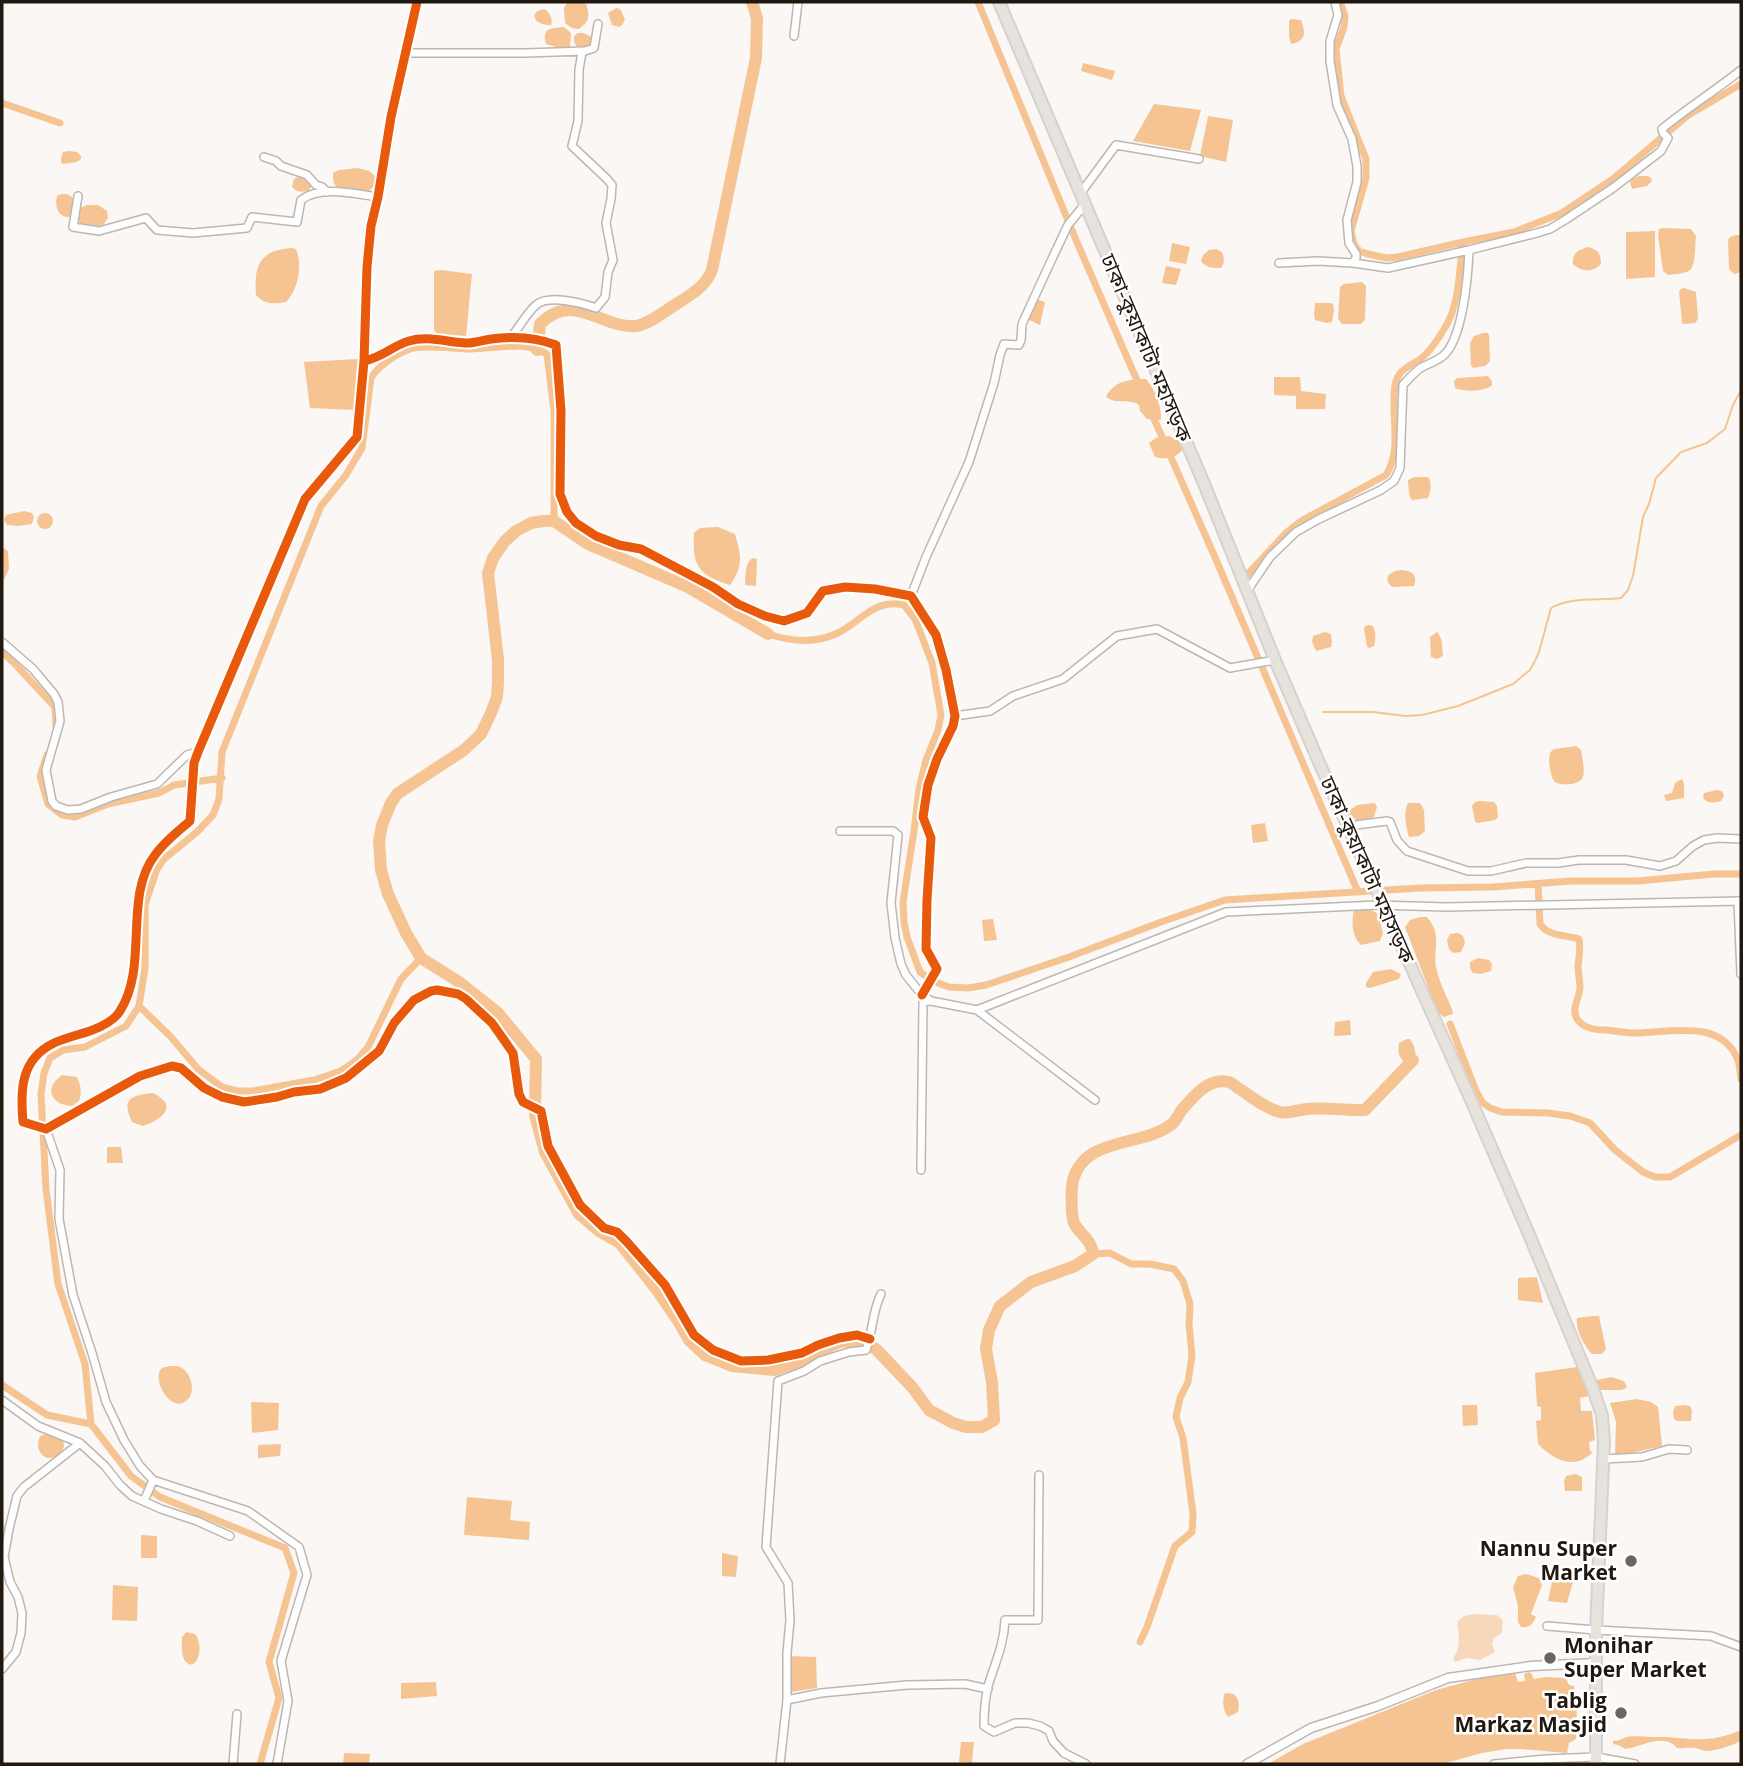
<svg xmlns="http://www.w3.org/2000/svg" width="1743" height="1766" font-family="'Open Sans','Noto Sans Bengali',sans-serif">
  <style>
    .green { fill: #f7d8bb }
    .water { fill: #f6c492 }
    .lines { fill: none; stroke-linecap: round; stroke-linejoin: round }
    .stream { stroke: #f6c492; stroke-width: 2 }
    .canal { stroke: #f6c492; stroke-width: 7 }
    .river { stroke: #f6c492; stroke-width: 12 }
    .minor-casing { stroke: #bdb7b2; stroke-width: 10 }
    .tertiary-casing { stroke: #bdb7b2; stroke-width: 11 }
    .primary-casing { stroke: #d5d2d0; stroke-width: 14 }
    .minor { stroke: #fefefe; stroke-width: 7 }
    .tertiary { stroke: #fefefe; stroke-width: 8 }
    .primary { stroke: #e6e2dc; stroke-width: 10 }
    .primary-bridge-casing { stroke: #d5d2d0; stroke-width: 14; stroke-linecap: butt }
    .primary-bridge { stroke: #e6e2dc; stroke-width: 10 }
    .cycleway-casing { stroke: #fff; stroke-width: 13 }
    .cycleway { stroke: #e8590c; stroke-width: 9 }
    .poi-dot { fill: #6d6660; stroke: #fff; stroke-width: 2.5 }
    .labels { text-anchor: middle; stroke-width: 5; stroke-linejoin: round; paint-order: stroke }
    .street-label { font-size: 21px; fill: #211810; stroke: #fff }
    .poi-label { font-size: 21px; font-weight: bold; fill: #211810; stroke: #fff; text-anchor: end }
  </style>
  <rect width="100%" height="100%" fill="#faf7f5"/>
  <path class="green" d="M1475,1614L1497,1615L1503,1620L1502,1633L1494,1638L1492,1644L1495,1652L1480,1660L1467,1658L1455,1662L1453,1659C1461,1647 1459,1637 1457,1622L1464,1616Z"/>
  <path class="water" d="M567,2H582L586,4C590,16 590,21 579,29L572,28L565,23L564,8Z
    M616,8L620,9L625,19L623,24L619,27L612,25L608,13Z
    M545,9C550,14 553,18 551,25C533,26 528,11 545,9Z
    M1291,19L1301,20C1306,33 1306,41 1291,44L1289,36V21Z
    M564,27L571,33L570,47H556L546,44C541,28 551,28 564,27Z
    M578,33H583L592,37L591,45L586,48L577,47L574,42V36Z
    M1083,63L1115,71L1112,80L1081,71Z
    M1154,104L1201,110L1190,151L1133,141Z
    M1208,116L1233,120L1226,162L1200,156Z
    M69,151L77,152L81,156V159L77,162L63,164L61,162V158L63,152Z
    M358,168L369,171L375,176L376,184L369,191L339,189C333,185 333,180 333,173L339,170Z
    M1639,176H1648L1651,178L1652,181L1647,186L1632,189L1630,182L1632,179Z
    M298,177C305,177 308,179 311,186L309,191C302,192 297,193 292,187L294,179Z
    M61,194H67L72,197L74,204L72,217C59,219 54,208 57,196Z
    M87,205H98L107,211L108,218L103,225L88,227L80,225L78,217L80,208Z
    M1663,228L1691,229L1696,236C1695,243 1696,265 1690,270C1686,274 1674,274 1668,275L1663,271L1658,235L1659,229Z
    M1655,231V277L1626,279V232Z
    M1736,235H1741V272L1734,274L1729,269L1728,240L1730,237Z
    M1172,243L1190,247L1186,264L1169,261Z
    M1588,247C1598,250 1601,253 1601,264C1593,273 1581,272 1573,264C1572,252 1579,250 1588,247Z
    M291,248L296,249C303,265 298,290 286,302C274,304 265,305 256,295C254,265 259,251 291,248Z
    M1216,249L1222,252C1224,258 1225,263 1221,268C1213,268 1206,268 1201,261L1203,255L1209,250Z
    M1166,266L1181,269L1176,285L1162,283Z
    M441,270L472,274L466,336L437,334L434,330V271Z
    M1362,282L1366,286L1365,320L1361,324H1342L1338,319L1340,287L1344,284Z
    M1684,288L1696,292L1698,319L1695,323L1683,324L1682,322L1679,292L1681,289Z
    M1035,299L1045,302L1040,325L1027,319Z
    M1315,303H1330L1333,304L1334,310L1332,322L1327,323L1315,320L1314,315Z
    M1483,333H1488L1489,335L1490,361L1485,366L1473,368L1471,365L1470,343L1474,336Z
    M358,359L354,410L310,408L304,362Z
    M1488,376L1492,381V385C1485,392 1464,392 1455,388L1454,381L1457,378Z
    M1274,377H1300L1301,391L1326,394L1325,409H1296V396L1274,395Z
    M1146,379C1155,389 1162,407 1161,420L1147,419L1140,411L1139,405C1129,398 1117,405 1106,397C1113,381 1130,379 1146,379Z
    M1169,436L1180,441L1183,449C1177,458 1165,460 1155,457L1149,443L1156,438Z
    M1428,477C1432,482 1431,492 1428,498L1412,500L1409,494L1408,480L1414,477Z
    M24,511L32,513L34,517L32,524L18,526L7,525L4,520L6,515Z
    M37 521a8 8 0 1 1 16 0a8 8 0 1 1-16 0Z
    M718,527L735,534C741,555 744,566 730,585C699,575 692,567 694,533L700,528Z
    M2,547L8,551L9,569L2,584Z
    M753,558L757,559L756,586L745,585C746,576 744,563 753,558Z
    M1401,570C1412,571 1418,574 1414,586L1392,587C1381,578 1391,571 1401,570Z
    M1369,625L1373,626C1376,632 1376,640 1374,646L1369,648L1367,646L1364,629L1365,626Z
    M1325,632L1331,634L1332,641L1331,647L1316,651L1312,642L1313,636Z
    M1437,632C1443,637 1442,649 1443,656L1437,659L1431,657L1430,637Z
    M1576,746L1581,750C1582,758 1586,772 1582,779C1578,785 1560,786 1555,782C1550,777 1548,759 1550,753C1551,752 1552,750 1554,749Z
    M1682,779L1684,784V798L1666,801L1664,795L1672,793L1675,783Z
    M1717,790L1722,791L1724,796L1721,801C1714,803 1708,804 1703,798L1704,793Z
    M1479,801L1494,802L1497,806L1498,817L1495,820L1477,823L1475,821L1472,806L1475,802Z
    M1375,803L1377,807L1374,817C1364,821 1353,824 1349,811L1357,805Z
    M1408,803H1420L1424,810L1425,831L1419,836L1409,837C1406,827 1403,813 1408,803Z
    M1265,823L1268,841L1253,843L1251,825Z
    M1354,910H1371L1378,914L1383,933L1380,941L1361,945C1352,937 1351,922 1354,910Z
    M1420,917H1427C1444,937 1431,950 1437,971C1440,984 1447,997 1452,1009L1453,1014L1444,1017L1438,1013L1405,927L1410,920Z
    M993,919L997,940L984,941L982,920Z
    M1458,933L1463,936L1465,943L1461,952L1453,953L1449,949L1447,940L1450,934Z
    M1478,958L1489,960L1492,964L1491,971L1481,974L1473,973L1470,968V962Z
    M1391,969L1401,974L1399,979L1370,988L1366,987V983L1373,972Z
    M1350,1020L1351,1035L1334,1036L1335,1022Z
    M1407,1039H1410L1414,1046L1416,1057L1411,1061L1404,1062C1398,1056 1398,1051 1399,1043Z
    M62,1075L77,1077C81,1086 82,1091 79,1101L72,1106C51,1105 43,1088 62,1075Z
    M153,1093C157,1095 164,1099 166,1104C169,1116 151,1123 143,1126L132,1122C121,1099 131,1095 153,1093Z
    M121,1147L123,1163H107V1147Z
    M1537,1277L1543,1303L1518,1300V1278Z
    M1593,1316H1599L1606,1349L1602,1354H1592C1584,1346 1575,1329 1577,1318Z
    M173,1366C177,1366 180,1366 183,1369C192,1375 195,1392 188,1399C172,1417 150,1378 162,1368C164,1367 170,1366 173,1366Z
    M1577,1367L1589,1396L1580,1398L1581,1411H1592L1595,1440L1589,1442L1590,1451L1593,1452C1574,1471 1554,1460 1538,1444L1536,1421L1541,1420V1407L1537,1406L1535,1373Z
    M1611,1377L1624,1381L1627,1387L1622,1390H1599L1596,1384L1597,1380Z
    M1637,1399L1651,1402L1658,1407L1662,1446L1615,1457L1616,1422L1610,1403Z
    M251,1402L279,1403L278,1430L252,1433Z
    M1462,1405H1477L1478,1425L1463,1426Z
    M1685,1405L1690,1406L1692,1411L1691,1421H1677L1674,1419L1673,1412L1675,1406Z
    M46,1434C84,1436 52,1472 40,1452C37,1447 38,1442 40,1436Z
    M281,1444L280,1456L258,1458V1445Z
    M1576,1474L1582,1477V1491H1565L1564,1481L1566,1476Z
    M467,1497L512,1501L510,1520L530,1522L529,1540L464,1535Z
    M141,1535L157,1536V1558H141Z
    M722,1553L738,1556L736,1577L722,1576Z
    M1526,1574L1539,1578L1542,1585L1531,1614L1536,1617C1532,1625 1530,1628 1521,1627L1518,1622V1606L1513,1587L1518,1576Z
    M1553,1577L1573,1582L1567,1603L1548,1601Z
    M113,1585L138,1587L137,1621L112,1620Z
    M186,1632L195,1634C206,1648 195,1674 185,1661C181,1656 182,1642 182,1637Z
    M790,1656L816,1657L817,1688L791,1692Z
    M1529,1672L1531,1673L1534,1679L1546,1677L1566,1678L1569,1685L1574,1686L1575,1693L1570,1694L1571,1701L1577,1703L1576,1739L1569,1743L1567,1753L1521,1749H1507L1482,1753L1442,1764H1268L1303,1744L1436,1690L1488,1676L1515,1673L1518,1682L1525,1681L1524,1674Z
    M436,1682L437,1696L401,1699V1683Z
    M1225,1693L1234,1694C1239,1700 1240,1704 1238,1712L1228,1717C1223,1712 1222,1699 1225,1693Z
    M1741,1730V1741C1733,1745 1716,1751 1706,1751C1702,1751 1699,1748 1695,1748C1688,1747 1683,1749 1677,1748C1663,1732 1642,1747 1625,1749L1618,1745L1613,1744V1741C1617,1741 1620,1740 1624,1738C1631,1735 1643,1737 1652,1737C1689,1736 1704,1746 1741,1730Z
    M961,1742H974L972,1763L959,1762Z
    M344,1753L370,1754L369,1764H343Z"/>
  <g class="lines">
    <path class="stream" d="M1323,712H1373L1405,716L1422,715L1458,706L1513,684L1530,670L1535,661L1539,652L1551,608C1572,596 1598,601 1621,598L1628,590L1633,576L1643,517L1649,504L1656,478L1681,452L1707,443L1725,429L1733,405L1741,390"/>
    <path class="canal" d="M978,2L1076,240L1139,385
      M1340,2L1345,16L1344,27L1336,49L1341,96L1366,159V178L1351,231L1354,244L1359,251L1368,254L1387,258L1398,257L1463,242
      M2,103L60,123
      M1151,412L1214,555L1358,892
      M1247,575L1286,533L1301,521L1386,475C1403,448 1390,415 1395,385C1399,366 1412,367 1424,356C1433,348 1440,336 1446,326C1460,302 1459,269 1463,242L1514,232L1562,213L1613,179L1687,116L1741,84
      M768,634C793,642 816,644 840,632C862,620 876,598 904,605L915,619L932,663L941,715L938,730L926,760L919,789L914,831L903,902L904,922L907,937L920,972L933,981L949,987L968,988L986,985L1069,957L1161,922L1225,900L1420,888L1493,887L1571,881H1638L1714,874H1741
      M2,652L15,664L55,707L56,727
      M47,755L40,776L48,804L62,815L75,817L108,804L159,793L174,785L222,778
      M1538,884L1540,924C1547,936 1566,935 1579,939C1581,949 1579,957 1578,966C1578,973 1580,981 1580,988C1579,999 1571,1009 1577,1019C1584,1029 1596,1030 1607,1030C1616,1031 1625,1033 1634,1033C1667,1033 1720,1018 1737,1058C1740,1064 1740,1073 1741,1079
      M421,958L401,979L368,1047L357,1060L341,1071L314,1080L253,1091H237L222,1087L198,1069L171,1037L139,1006L145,968V905L157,869L164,859L197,832L213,815L219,799L222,752L321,506L346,475L362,448L371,378C378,366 396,354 410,349C423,344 455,349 471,349C495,349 524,340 547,354L554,411V521
      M139,1006L126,1026L85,1047L63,1050L50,1058L44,1073L41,1094L46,1189L58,1284L85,1364L91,1424L131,1476L160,1497L285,1548L294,1573L269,1662L279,1698L260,1764
      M1450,1024L1476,1091L1482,1102L1490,1108L1502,1112L1548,1113L1570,1116L1590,1123L1615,1150L1643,1172L1655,1177H1670L1741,1135
      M1093,1254L1110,1253L1131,1264H1150L1174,1269L1183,1281L1190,1304L1189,1324L1192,1356L1188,1382L1180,1398L1176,1417L1183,1438L1193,1514L1192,1532L1175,1546L1147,1627L1140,1642
      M2,1385L47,1415L91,1424"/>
    <path class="river" d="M537,350L540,324C574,290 601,329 636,326C650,324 666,310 678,303C692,294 706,286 712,270L756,58L757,18L752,2
      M768,634L688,587L588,544L554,521H543L531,523L516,531L505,541L493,558L488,573L498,660V682L497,697L491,713L481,734L464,750L397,794L391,803L382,825L379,841L380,855L381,870L388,894L406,933L421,958L459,982L498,1013L536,1059L535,1115L545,1152L579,1214L599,1231L620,1243L657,1290L680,1324L689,1340L705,1355L732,1366L774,1370L815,1356L824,1349L839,1342L859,1340L876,1349L912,1387L929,1410L953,1423L966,1427H982L994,1420L992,1382L986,1349L989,1330L1000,1306L1031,1282L1075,1266L1093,1254C1092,1240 1080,1235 1074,1223C1071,1216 1071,1188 1073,1180C1085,1136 1143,1147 1172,1124C1176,1121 1178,1115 1181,1111C1193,1097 1208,1077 1229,1082C1230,1082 1237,1087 1238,1088C1251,1096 1264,1108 1280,1112C1286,1114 1294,1111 1301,1110C1324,1106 1342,1111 1365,1110L1413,1060"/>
    <defs>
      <path id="minor" d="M417,2L391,117L378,197L371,226L367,267L364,361L357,437L305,499L198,752L194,763L190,821C178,831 164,842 155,855C123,896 149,966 120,1011C114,1021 101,1027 90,1031C78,1035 65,1038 54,1043C21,1059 20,1089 23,1122L46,1129L140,1076L172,1066L181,1068L204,1088L222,1097L244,1102L277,1097L294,1092L320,1089L346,1078L379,1051L394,1023L414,1000L431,991L437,990L458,994L466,999L492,1023L513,1053L519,1094L523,1102L541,1111L548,1146L580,1205L604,1228L617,1232L627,1242L665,1285L694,1335L713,1350L741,1361L768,1360L802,1353L818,1345L839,1338L857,1335L870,1339
        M1335,2L1338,15L1330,41V61L1337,105L1352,139L1357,166V182L1347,220L1349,243L1356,254V258L1353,263
        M794,36L798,2
        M405,53H526L584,51
        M264,157L276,161L281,166L307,175L316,185L322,187L327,192
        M1080,194L1116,145L1199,159
        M78,196L73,227L99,231L146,218L157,230L193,233L247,228L252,217L297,222L301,200C321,185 355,194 378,197
        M1279,263L1318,261L1353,263L1388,268L1469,250L1537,233L1550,229L1565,220L1613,188L1661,151L1668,138L1663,133L1662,129C1687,108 1715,91 1741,70
        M512,336C520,326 527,313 536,305C548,294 582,303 596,308L605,297L608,272L613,260L606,223L611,199L612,185L607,179L572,146L578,121L579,70L582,52L594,48L598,24
        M364,361C383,357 392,346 409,341C428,335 450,343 469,343C477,342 484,340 491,339C513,336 535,337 556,345L561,411L560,494L567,512L576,523L596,536L619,545L641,549L713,587L738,604L765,616L784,621L807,613L823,591L845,587L875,589L911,596L936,635L946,670L955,716L953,726L937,759L928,785L923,817L931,838L927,900L926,949L937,969L922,995
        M1247,591L1270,557L1296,532L1319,519L1381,490L1394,481L1400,468L1403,385C1408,379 1413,374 1419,369C1426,364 1436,362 1443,356C1463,339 1468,276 1469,250
        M911,596L926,557L969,462L994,383L1000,355L1004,344L1019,345L1021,340L1022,324L1051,261L1068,225L1085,204
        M2,642L33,669L54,694L58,702L60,721L46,770L52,801L56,806L68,810L81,809L111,797L157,784L187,755L198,752
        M955,716L990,711L1013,696L1063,679L1117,636L1157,629L1230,668L1275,660
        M1348,826L1387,821L1390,822L1397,840L1407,851L1468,871H1491L1526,863H1558L1579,860H1626L1660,866L1676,861L1693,846L1704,840L1717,838L1741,839
        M840,831H893L898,835L891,903L895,938L901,964L906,975L922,995L931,1001L977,1010L1226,912L1377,905L1446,907L1741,901
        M1738,901L1741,974
        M977,1010L1095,1100
        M46,1129L60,1170L59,1219L73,1295L92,1353L106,1402L124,1440L140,1466L153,1480L248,1511L299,1547L307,1575L281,1661L288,1701L277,1764
        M921,1170L923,1002L930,1001
        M2,1400L38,1426L80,1443L105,1466L120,1485L132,1496L161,1509L197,1521L230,1536
        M1604,1459L1642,1457L1669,1449L1687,1450
        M1039,1475L1038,1620H1005C1004,1645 995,1663 988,1686C985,1699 984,1713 984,1726L994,1732L1015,1723H1028L1040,1726L1049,1731L1053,1741L1064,1753L1086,1764
        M144,1501L153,1480
        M1547,1626L1596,1630L1711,1636L1741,1647
        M2,1669L16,1652L21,1633L22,1613L18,1597L10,1582L4,1557L9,1529L17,1496L24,1487L80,1443
        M787,1700L821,1693L907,1685L965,1684L988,1689
        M233,1764L237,1714
        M780,1764L787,1700V1653L790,1620L788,1583L766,1547L778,1381L804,1371L820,1361L849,1352L866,1350C873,1331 872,1312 881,1294
        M1494,1764L1546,1759L1596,1757L1635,1764"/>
      <path id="tertiary" d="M1247,1764L1311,1728L1378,1706L1448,1678L1531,1666L1596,1663"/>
      <path id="primary" d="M999,2L1205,486L1275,660L1321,767L1365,864
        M1386,911L1470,1098L1528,1232L1593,1389L1602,1415L1604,1442L1596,1630V1764"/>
    </defs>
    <use href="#minor" class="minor-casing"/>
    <use href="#tertiary" class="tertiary-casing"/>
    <use href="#primary" class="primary-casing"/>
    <use href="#minor" class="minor"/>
    <use href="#tertiary" class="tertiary"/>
    <use href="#primary" class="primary"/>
    <defs>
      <path id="primary-bridge" d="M1365,864L1386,911"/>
    </defs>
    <use href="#primary-bridge" class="primary-bridge-casing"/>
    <use href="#primary-bridge" class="primary-bridge"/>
    <defs>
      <path id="cycleway" d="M417,2L391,117L378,197L371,226L367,267L364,361L357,437L305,499L198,752L194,763L190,821C178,831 164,842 155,855C123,896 149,966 120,1011C114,1021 101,1027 90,1031C78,1035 65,1038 54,1043C21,1059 20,1089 23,1122L46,1129L140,1076L172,1066L181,1068L204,1088L222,1097L244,1102L277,1097L294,1092L320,1089L346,1078L379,1051L394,1023L414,1000L431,991L437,990L458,994L466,999L492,1023L513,1053L519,1094L523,1102L541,1111L548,1146L580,1205L604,1228L617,1232L627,1242L665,1285L694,1335L713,1350L741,1361L768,1360L802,1353L818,1345L839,1338L857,1335L870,1339
        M364,361C383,357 392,346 409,341C428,335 450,343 469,343C477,342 484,340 491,339C513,336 535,337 556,345L561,411L560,494L567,512L576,523L596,536L619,545L641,549L713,587L738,604L765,616L784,621L807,613L823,591L845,587L875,589L911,596L936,635L946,670L955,716L953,726L937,759L928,785L923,817L931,838L927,900L926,949L937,969L922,995"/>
    </defs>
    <use href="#cycleway" class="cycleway-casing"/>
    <use href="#cycleway" class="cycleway"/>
  </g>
  <g class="poi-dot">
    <circle cx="1631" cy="1561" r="7"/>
    <circle cx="1550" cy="1658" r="7"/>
    <circle cx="1621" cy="1713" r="7"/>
  </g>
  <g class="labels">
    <g class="street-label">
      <text transform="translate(1146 348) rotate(67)" y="7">ঢাকা-কুয়াকাটা মহাসড়ক</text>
      <text transform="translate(1367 870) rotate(66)" y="7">ঢাকা-কুয়াকাটা মহাসড়ক</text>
    </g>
    <g class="poi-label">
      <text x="1617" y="1556">Nannu Super<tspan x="1617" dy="24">Market</tspan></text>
      <text x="1564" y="1653" text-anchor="start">Monihar<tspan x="1564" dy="24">Super Market</tspan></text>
      <text x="1607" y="1708">Tablig<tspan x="1607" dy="24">Markaz Masjid</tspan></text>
    </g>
  </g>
  <rect width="1743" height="1766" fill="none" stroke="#211810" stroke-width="7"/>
</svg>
